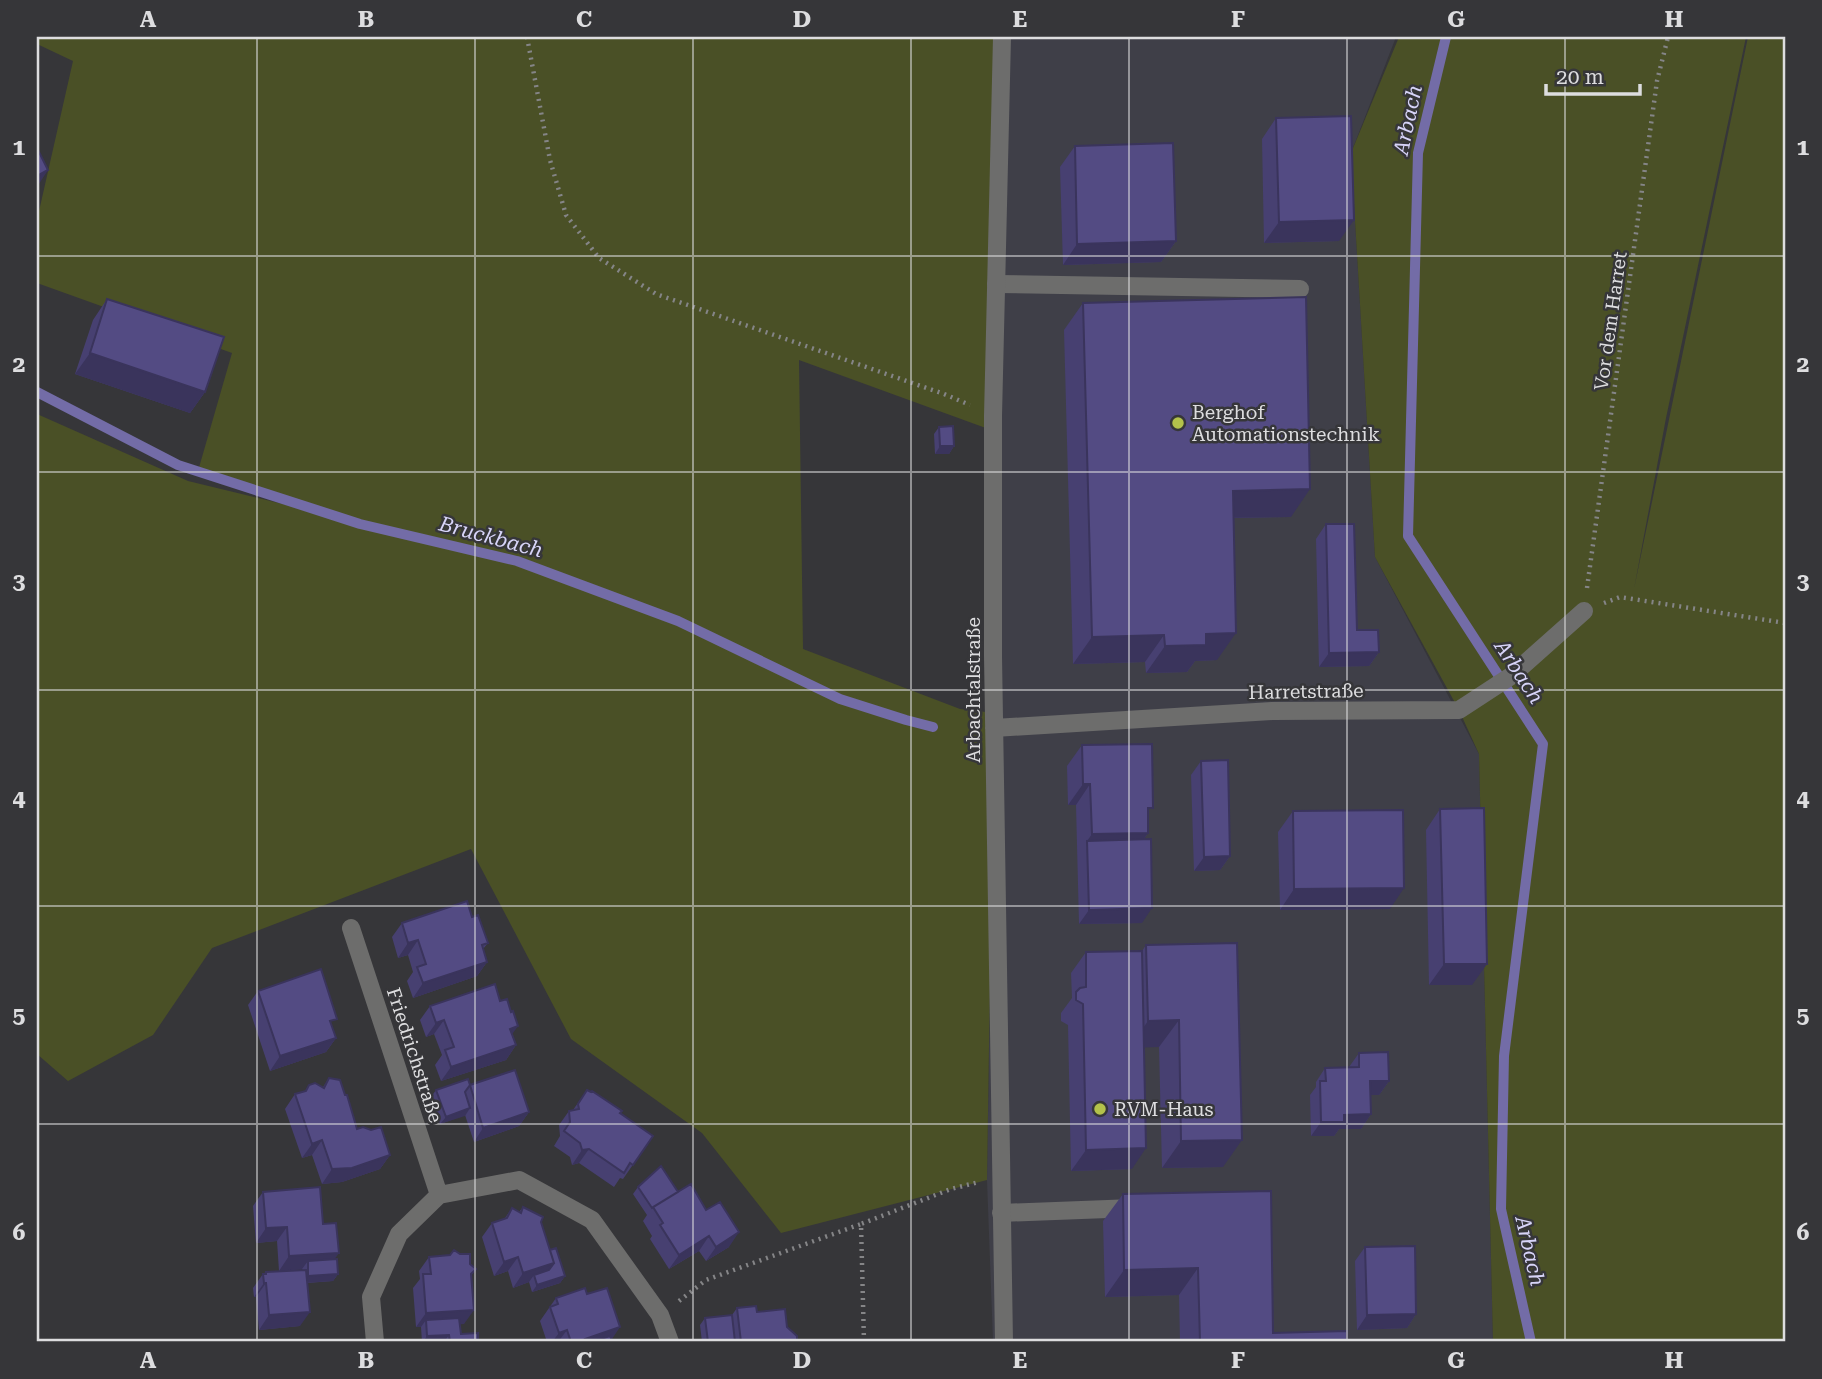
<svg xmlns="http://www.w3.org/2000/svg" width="1822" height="1379" font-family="'Roboto Serif',serif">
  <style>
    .built { fill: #3f3f48 }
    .green { fill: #4a5026 }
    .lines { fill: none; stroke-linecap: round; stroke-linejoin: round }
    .stream { stroke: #736ca7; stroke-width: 10 }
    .path { stroke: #858587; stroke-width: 4.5; stroke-dasharray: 2 5; stroke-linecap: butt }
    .service { stroke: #6d6d6c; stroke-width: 18 }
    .minor { stroke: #6d6d6c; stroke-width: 18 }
    .wall { fill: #474071 }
    .shaded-wall { fill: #3a345c }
    .building { fill: #534b83; stroke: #3a345c; stroke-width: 2 }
    .grid { fill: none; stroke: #dddddf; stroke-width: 2; stroke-opacity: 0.55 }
    .poi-dot { fill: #b3c24b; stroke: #363639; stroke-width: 2.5 }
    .labels { text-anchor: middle; stroke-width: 5; stroke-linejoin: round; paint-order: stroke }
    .street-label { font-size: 19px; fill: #dddddf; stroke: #363639 }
    .poi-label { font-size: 19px; fill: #dddddf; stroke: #363639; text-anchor: start }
    .water-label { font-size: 21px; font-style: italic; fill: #d7d4f8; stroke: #363639 }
    .neatline { fill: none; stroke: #dddddf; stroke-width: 2.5 }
    .grid-label { font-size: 23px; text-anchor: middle; font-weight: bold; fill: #dddddf }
  </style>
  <rect width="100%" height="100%" fill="#363639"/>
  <path class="built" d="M1005,37H1396L1351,153L1375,557L1479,754L1493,1342H993L987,1180Z"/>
  <path class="green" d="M37,37H1002L994,431L799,360L803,649L960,709L994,713L987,1180L781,1233L702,1133L571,1039L471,849L212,948L153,1035L68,1081L37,1054V414L188,481L332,516L198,471L232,353L37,283V220L73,61L37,44Z
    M1399,37H1746L1666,418L1634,589L1748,37H1785V1342H1493L1479,754L1459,710L1375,557L1351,153Z"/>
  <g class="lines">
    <path class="stream" d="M1446,37L1418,153L1408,536L1543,744L1504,1056L1501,1209L1531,1342
      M37,392L178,465L360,524L517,561L678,621L840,699L906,720L933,727"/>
    <path class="path" d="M527,37L550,160L566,215L599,258L656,294L944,394L970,405
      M1587,588L1657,81L1668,37
      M1604,603L1620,597L1785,623
      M679,1301L706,1280L861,1224
      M864,1342L861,1224L951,1189L979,1182"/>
    <path class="service" d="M996,284L1300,289
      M1001,1213L1134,1208"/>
    <path class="minor" d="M1002,37L993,416V656L1004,1342
      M994,728L1272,711L1459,710L1511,676L1584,611
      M351,928L439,1195
      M375,1342L371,1297L399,1234L439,1195L519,1180L592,1220L660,1315L670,1342"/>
  </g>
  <path class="wall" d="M1276,118L1339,241L1264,243L1262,139Z
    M1075,146L1176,241L1161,262L1063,265L1060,167Z
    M107,299L205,392L190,413L75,374L93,320Z
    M1083,303L1291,517L1233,518L1217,660L1195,661L1187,672L1146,673L1145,662L1073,664L1064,330Z
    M939,427L954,446L949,454H935L934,434Z
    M1326,524L1357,630L1379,652L1369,666L1319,667L1316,539Z
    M1082,745L1148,816V833L1144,839L1142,923L1079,924L1076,805H1068L1067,766Z
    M1201,761L1230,856L1220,870L1194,871L1191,775Z
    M1440,809L1472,985H1429L1426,830Z
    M1293,811L1390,909L1280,910L1278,832Z
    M472,917L488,943L483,949L487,962L477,976L413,998L407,981L413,972L408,955L398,958L392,937L402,923Z
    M1237,943L1223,1167L1162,1168L1159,1047H1144L1132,1169L1071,1171L1068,1025L1061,1021V1013L1072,998L1071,973L1086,952L1142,951L1146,945Z
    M258,991L332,1026L336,1038L326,1052L270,1071L248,1005Z
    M430,1006L512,1035L516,1045L506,1060L441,1081L435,1065L442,1055L434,1034L426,1037L420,1020Z
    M1359,1053L1389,1081L1379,1095H1371V1114L1361,1129H1339L1334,1136H1311L1310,1095L1316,1087V1082L1325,1068L1349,1067Z
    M329,1078L357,1129L390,1155L380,1169L342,1182L322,1184L312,1155L302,1158L285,1109L295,1094L305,1091L309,1085L323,1087Z
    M470,1085L529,1112L519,1126L474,1142L465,1115L440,1124L431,1097L436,1090Z
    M587,1090L653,1136L623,1179L620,1178L614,1187L579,1163L572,1165L570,1157L554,1146L560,1136L559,1125L569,1111L573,1110Z
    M638,1187L678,1192L729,1247L706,1261L699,1251L669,1269L650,1239L652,1236L643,1221L647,1215L633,1194Z
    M263,1192L323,1224L338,1274L333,1281L307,1283L300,1326L259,1330L256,1297H254L253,1288L263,1274L266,1272L303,1270L302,1269L279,1271L277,1241L256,1243L253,1206Z
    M1123,1194L1273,1333L1347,1342H1180L1179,1295L1105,1297L1103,1221Z
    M523,1207L541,1222L550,1250L565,1276L560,1283L532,1292L529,1282L513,1288L508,1271L494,1276L482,1237L492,1223L505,1218L512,1208L519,1212Z
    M1365,1247L1416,1314L1407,1328L1357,1330L1355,1261Z
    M429,1257L470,1264L476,1269L471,1276L464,1324H460L461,1334L478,1342H422L421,1327H416L413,1288L420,1279L419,1271Z
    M587,1294L613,1342H547L540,1321L556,1298Z
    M737,1308L757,1312L787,1327L797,1342H702L700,1325L705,1318L732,1315Z"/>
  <path class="shaded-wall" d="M48,170L37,187V176Z
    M1354,220L1339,241L1264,243L1279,222Z
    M1176,241L1161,262L1063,265L1077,244Z
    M90,353L205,392L190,413L75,374Z
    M940,446H954L949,454H935Z
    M1310,489L1291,517L1214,518L1233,491Z
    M1236,633L1217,660L1195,661L1187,672L1146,673L1165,646L1206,634Z
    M1164,635L1145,662L1073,664L1092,637Z
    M1379,652L1369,666L1319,667L1329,653Z
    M1083,784H1090L1076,805H1068Z
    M1148,833L1134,854L1087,841L1092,834Z
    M1230,856L1220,870L1194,871L1204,857Z
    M1404,888L1390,909L1280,910L1294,889Z
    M1152,908L1142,923L1079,924L1089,910Z
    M418,940L408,955L398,958L408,943Z
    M487,962L477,976L413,998L423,983Z
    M1444,964H1487L1472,985H1429Z
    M444,1020L434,1034L426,1037L436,1023Z
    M1179,1020L1159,1047L1129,1048L1148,1021Z
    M518,1026L508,1040L510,1029Z
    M336,1038L326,1052L270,1071L280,1056Z
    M516,1045L506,1060L441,1081L451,1067Z
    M1370,1081H1389L1379,1095H1360Z
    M470,1108L465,1116L440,1124L446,1117Z
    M529,1112L519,1126L474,1142L483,1128Z
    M1371,1114L1361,1129H1339L1334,1136H1311L1321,1122L1344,1115Z
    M322,1140L312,1155L302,1158L312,1144Z
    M1242,1140L1223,1167L1162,1168L1181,1141Z
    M1146,1148L1132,1169L1071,1171L1086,1150Z
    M589,1149L579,1163L572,1165L582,1150Z
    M390,1155L380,1169L342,1182L322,1184L332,1169Z
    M287,1227L277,1241L256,1243L266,1228Z
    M739,1232L729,1247L706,1261L716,1247Z
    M709,1236L699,1251L669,1269L679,1255Z
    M339,1253L329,1267L308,1261L302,1269L279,1271L289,1256Z
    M518,1257L508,1271L494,1276L504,1262Z
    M554,1263L544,1277L534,1275L529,1282L513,1288L523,1273Z
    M1198,1268L1179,1295L1105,1297L1124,1270Z
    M338,1274L333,1281L303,1283L308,1276Z
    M565,1276L560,1283L532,1292L537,1285Z
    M264,1283H266L256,1297H254Z
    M474,1310L464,1324L427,1327L426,1320L421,1327H416L426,1313Z
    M310,1312L300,1326L259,1330L269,1315Z
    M1416,1314L1407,1328L1357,1330L1367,1315Z
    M620,1327L610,1342H583L585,1339Z
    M567,1330L558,1342H552L559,1333Z
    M449,1335L444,1342H423L427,1336Z"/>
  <path class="building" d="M1351,116L1354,220L1279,222L1276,118Z
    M1173,143L1176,241L1077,244L1075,146Z
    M37,148L48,170L37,176Z
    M1306,297L1310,489L1233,491L1236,633L1206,634V645L1165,646L1164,635L1092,637L1083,303Z
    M107,299L224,337L205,392L90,353Z
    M953,426L954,446H940L939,427Z
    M1326,524H1354L1357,630H1378L1379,652L1329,653Z
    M1152,744L1153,808H1148V833L1092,834L1090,784H1083L1082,745Z
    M1228,760L1230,856L1204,857L1201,761Z
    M1484,808L1487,964H1444L1440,809Z
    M1403,810L1404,888L1294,889L1293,811Z
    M1151,839L1152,908L1089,910L1087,841Z
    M467,901L472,917L478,915L488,943L482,945L487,962L423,983L417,967L426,964L418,940L408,943L402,923Z
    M1237,943L1242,1140L1181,1141L1179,1020L1148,1021L1146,945Z
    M1142,951L1146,1148L1086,1150L1083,1004L1076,1000V992L1080,988L1086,987V952Z
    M321,969L337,1019L330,1021L336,1038L280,1056L258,991Z
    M495,984L500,1001L507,999L511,1012L513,1011L518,1026L510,1029L516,1045L451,1067L445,1050L454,1047L444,1020L436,1023L430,1006Z
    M1388,1052L1389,1081H1370L1371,1114L1344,1115V1122H1321L1320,1081H1326L1325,1068L1359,1067V1053Z
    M515,1070L529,1112L483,1128L470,1085Z
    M329,1078L340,1080L345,1095H347L357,1129L363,1127L371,1130L381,1127L390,1155L352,1168L332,1169L322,1140L312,1144L295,1094L306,1091L309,1085L315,1083L324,1088Z
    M468,1079L470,1085L465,1092L470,1108L446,1117L436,1090Z
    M587,1090L591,1092L592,1091L622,1111L620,1113L653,1136L633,1165L630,1163L624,1173L589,1149L582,1150L580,1143L564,1131L570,1122L569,1111L579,1109L578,1104Z
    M661,1166L678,1192L652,1208L638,1187Z
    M691,1184L706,1210L720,1202L739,1232L716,1247L709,1236L679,1255L660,1225L663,1223L653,1207Z
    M320,1187L323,1224L336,1223L339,1253L289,1256L287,1227L266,1228L263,1192Z
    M1271,1191L1273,1333L1347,1331V1342H1200L1198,1268L1124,1270L1123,1194Z
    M523,1207L543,1217L541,1222L554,1263L523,1273L518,1257L504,1262L492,1223L507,1218L512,1208L521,1213Z
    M1415,1246L1416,1314L1367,1315L1365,1247Z
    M556,1248L565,1276L537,1285L534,1275L549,1270L554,1263L550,1250Z
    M454,1250L460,1254H470V1264L476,1269L471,1274L474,1310L426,1313L423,1274H431L429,1257L450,1255Z
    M337,1259L338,1274L308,1276V1261Z
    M306,1270L310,1312L269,1315L266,1283H264L263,1274H266V1272Z
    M585,1288L587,1294L607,1288L620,1327L585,1339L587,1342H571L567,1330L559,1333L550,1307L558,1304L556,1298Z
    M756,1306L757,1312L785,1309L787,1327L797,1336V1342H741L737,1308Z
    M732,1315L735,1342H708L705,1318Z
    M459,1318L461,1334L478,1333V1342H450L449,1335L427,1336L426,1320Z
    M610,1336L613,1342H591Z"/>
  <path class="grid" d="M257,37V1342M475,37V1342M693,37V1342M911,37V1342M1129,37V1342M1347,37V1342M1565,37V1342M37,256H1785M37,472H1785M37,690H1785M37,906H1785M37,1124H1785"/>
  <g class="poi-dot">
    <circle cx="1178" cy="423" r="7"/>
    <circle cx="1100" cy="1109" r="7"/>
  </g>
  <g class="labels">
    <g class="street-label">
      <text transform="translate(1610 321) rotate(-82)" y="7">Vor dem Harret</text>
      <text transform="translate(973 690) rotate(-90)" y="7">Arbachtalstraße</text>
      <text transform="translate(1306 691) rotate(-1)" y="7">Harretstraße</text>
      <text transform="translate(415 1055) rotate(72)" y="7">Friedrichstraße</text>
    </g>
    <g class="poi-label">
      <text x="1192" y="419">Berghof<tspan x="1192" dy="22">Automationstechnik</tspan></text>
      <text x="1114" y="1116">RVM-Haus</text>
    </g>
    <g class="water-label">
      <text transform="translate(1408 120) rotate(-78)" y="7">Arbach</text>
      <text transform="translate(491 537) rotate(15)" y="7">Bruckbach</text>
      <text transform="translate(1519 672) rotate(57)" y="7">Arbach</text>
      <text transform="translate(1530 1251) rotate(77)" y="7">Arbach</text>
    </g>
  </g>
  <rect width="1822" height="1379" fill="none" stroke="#363639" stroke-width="77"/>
  <path d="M1546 84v10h94v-10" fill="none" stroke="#dddddf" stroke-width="3.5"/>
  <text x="1556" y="84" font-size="21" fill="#dddddf" stroke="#363639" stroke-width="5" paint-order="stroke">20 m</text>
  <rect x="38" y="38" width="1746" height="1302" class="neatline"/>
  <g class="grid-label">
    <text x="148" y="27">A</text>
    <text x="366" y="27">B</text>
    <text x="584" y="27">C</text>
    <text x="802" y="27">D</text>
    <text x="1020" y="27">E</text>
    <text x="1238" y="27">F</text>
    <text x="1456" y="27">G</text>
    <text x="1674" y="27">H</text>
    <text x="19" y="155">1</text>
    <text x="1803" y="155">1</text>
    <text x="19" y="372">2</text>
    <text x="1803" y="372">2</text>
    <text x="19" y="589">3</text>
    <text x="1803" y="589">3</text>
    <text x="19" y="806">4</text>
    <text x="1803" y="806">4</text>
    <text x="19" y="1023">5</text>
    <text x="1803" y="1023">5</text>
    <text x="19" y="1240">6</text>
    <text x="1803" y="1240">6</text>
    <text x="148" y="1368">A</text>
    <text x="366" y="1368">B</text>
    <text x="584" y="1368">C</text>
    <text x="802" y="1368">D</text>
    <text x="1020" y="1368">E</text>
    <text x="1238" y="1368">F</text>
    <text x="1456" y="1368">G</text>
    <text x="1674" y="1368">H</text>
  </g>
</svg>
